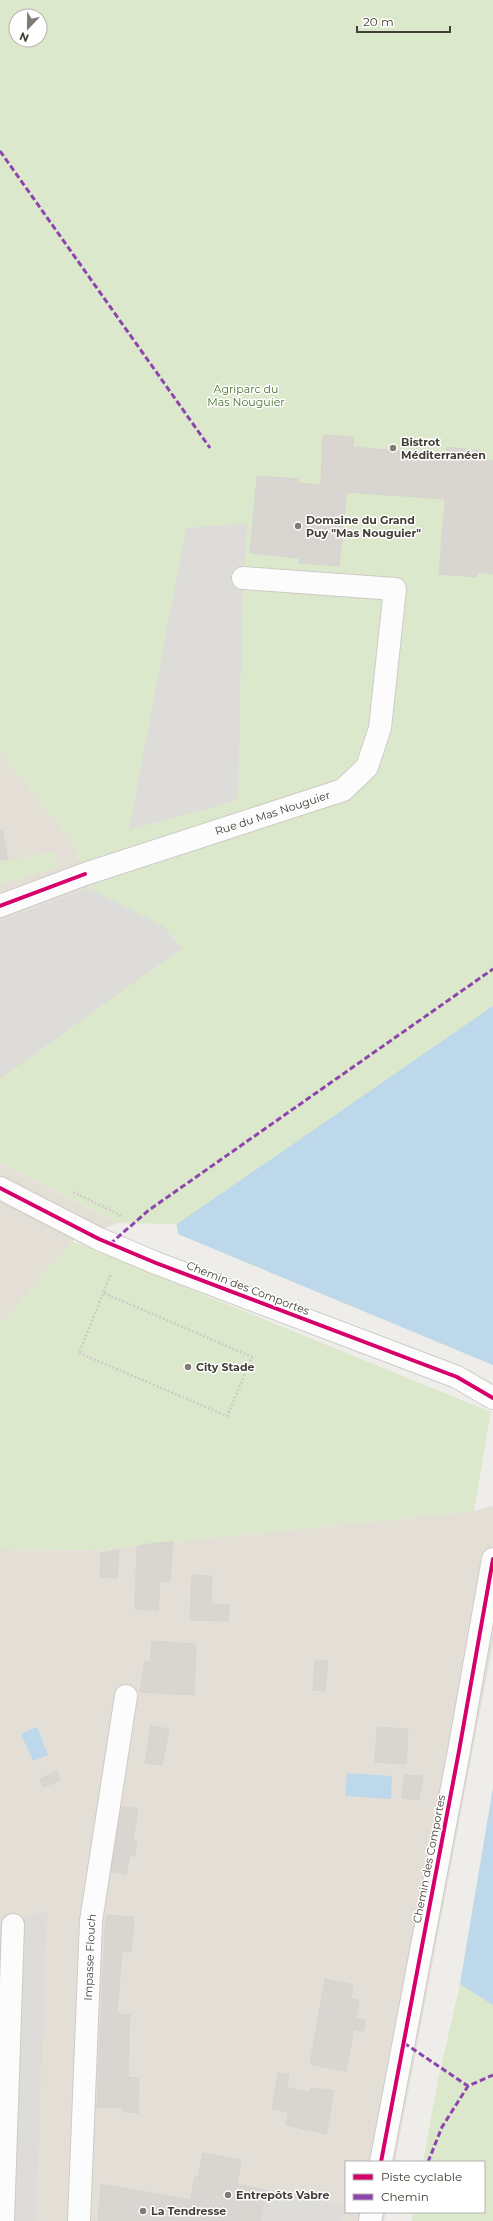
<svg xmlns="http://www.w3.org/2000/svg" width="493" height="2221" font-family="Montserrat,sans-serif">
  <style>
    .residential { fill: #e3dfd7 }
    .green { fill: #dce8cb; fill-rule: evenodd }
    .parking { fill: #dedcd9 }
    .water { fill: #bdd8ea }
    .building { fill: #d9d6d2; stroke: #d7d4cf }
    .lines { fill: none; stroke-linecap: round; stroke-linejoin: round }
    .minor-casing { stroke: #cdcbc7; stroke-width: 24 }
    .path { stroke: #cdcbc7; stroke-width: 2.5; stroke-dasharray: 2 2; stroke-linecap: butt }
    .minor { stroke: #fdfcfc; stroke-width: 22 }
    .quiet { stroke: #8e44ad; stroke-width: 3; stroke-dasharray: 6 3; stroke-linecap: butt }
    .cycleway-casing { stroke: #fff; stroke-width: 6 }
    .cycleway { stroke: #d6006c; stroke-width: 4 }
    .poi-dot { fill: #807c75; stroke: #fff; stroke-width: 1.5 }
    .labels { text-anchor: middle; stroke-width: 3; stroke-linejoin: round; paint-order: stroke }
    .park-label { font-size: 11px; fill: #48722e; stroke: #fff }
    .poi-label { font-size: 11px; font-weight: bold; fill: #443f36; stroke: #fff; text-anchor: start }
    .street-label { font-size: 11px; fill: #443f36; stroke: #fff }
  </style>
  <rect width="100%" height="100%" fill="#efede9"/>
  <path class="residential" d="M0,751L74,844L89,888L0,921Z
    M0,1163L118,1223L72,1241L0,1325Z
    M493,1506V1643L395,2162H346V2212H386L384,2221H0V1549L96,1550L474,1511Z"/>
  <path class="green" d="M0,0H493V1365L178,1234L176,1224L118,1223L0,1163V921L89,888L74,844L0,751ZM16,16H40V40H16Z
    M55,851L57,868L0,884V862Z
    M72,1241L491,1412L474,1511L96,1550L0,1549V1325Z
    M493,1788V2221H412L413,2212H484V2162H423L438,2080L460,1984Z"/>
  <path class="parking" d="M248,523L243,578L238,800L129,830L186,528Z
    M89,888L162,925L182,948L0,1079V921Z
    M47,1910L36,2221H0V1927Z
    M266,2190L344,2205L341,2221H260Z"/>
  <path class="water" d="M493,1006V1365L178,1234L177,1224Z
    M37,1727L48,1755L33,1761L21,1734Z
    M347,1773L392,1776L391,1799L345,1796Z
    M493,1788V2005L460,1984Z"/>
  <path class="building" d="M323,435L354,437L353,447L446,455L447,447L482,451V460L493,461V574L477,572L476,577L439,574L445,499L347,492L339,566L299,563V558L250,553L257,476L298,479V483L321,485Z
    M0,830H2L8,859L0,860Z
    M173,1542L170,1581H165V1565H156V1543Z
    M156,1543V1565H165V1581L160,1582L158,1610L135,1609L137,1546Z
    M119,1550L117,1578L100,1577L101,1553Z
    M192,1575L212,1576L211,1604L229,1605L228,1621L190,1620Z
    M152,1641L196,1644L194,1695L140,1692L145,1661L150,1662Z
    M315,1661H328L325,1691L313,1690Z
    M151,1726L169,1729L162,1765L145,1763Z
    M377,1727L408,1729L406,1764L375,1762Z
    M57,1771L61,1780L43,1787L40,1779Z
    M404,1775L423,1776L419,1800L402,1798Z
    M120,1806L138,1809L133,1839L137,1842L135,1856L130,1855L126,1874L109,1871Z
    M106,1915L134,1917L133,1932L105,1930Z
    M105,1930L133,1932L131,1952L122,1951L117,2014L130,2015L129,2036H100Z
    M325,1979L339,1982L336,1995L359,2000L346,2071L310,2064Z
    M339,1982L353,1985L351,1998L336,1995Z
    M356,2019L365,2020L364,2031L354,2029Z
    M100,2036H129L128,2077L139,2078L138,2113L124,2112L123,2108L97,2107Z
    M278,2073L289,2075L287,2088L292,2089L288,2112L272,2109Z
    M311,2088L334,2091L326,2134L286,2125L292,2089L309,2092Z
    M203,2153L241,2160L237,2184L198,2177Z
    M195,2176L266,2190L260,2221H186Z
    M101,2184L190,2200L186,2221H98Z"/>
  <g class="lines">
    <defs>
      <g id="minor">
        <path id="s1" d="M0,906L85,874L343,790L367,767L380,728L395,589L243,578"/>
        <path d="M0,1188L99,1239L156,1263L457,1377L493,1398"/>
        <path d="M381,2162L459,1751L493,1559"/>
        <path d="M3,2221L13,1925"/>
        <path id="s2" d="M79,2221L91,1921L126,1696"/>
        <path d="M370,2221L372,2212"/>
      </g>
    </defs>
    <use href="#minor" class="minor-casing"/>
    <path class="path" d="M73,1192L120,1215V1217
      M104,1293L252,1357L227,1416L79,1353L111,1274"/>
    <use href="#minor" class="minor"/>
    <path class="quiet" d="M0,151L210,448
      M110,1244L149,1210L493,969
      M404,2043L468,2086L493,2075
      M428,2162L442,2127L468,2086"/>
    <defs>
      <path id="cycleway" d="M0,906L85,874
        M0,1188L99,1239L156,1263L457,1377L493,1398
        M381,2162L459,1751L493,1559"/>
    </defs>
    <use href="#cycleway" class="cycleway-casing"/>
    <use href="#cycleway" class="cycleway"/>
  </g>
  <g class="poi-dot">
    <circle cx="393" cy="448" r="4"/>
    <circle cx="298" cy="526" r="4"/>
    <circle cx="188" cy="1367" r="4"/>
    <circle cx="228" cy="2195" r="4"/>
    <circle cx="143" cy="2211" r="4"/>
  </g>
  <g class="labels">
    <g class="park-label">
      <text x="246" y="393">Agriparc du<tspan x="246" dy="13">Mas Nouguier</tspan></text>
    </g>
    <g class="poi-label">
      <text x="401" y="446">Bistrot<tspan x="401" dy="13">Méditerranéen</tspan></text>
      <text x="306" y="524">Domaine du Grand<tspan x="306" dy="13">Puy "Mas Nouguier"</tspan></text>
      <text x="196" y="1371">City Stade</text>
      <text x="236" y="2199">Entrepôts Vabre</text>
      <text x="151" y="2215">La Tendresse</text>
    </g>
    <g class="street-label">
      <text dy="4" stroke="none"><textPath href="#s1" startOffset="288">Rue du Mas Nouguier</textPath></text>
      <text transform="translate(248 1288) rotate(21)" y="4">Chemin des Comportes</text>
      <text transform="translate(429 1859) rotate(-79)" y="4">Chemin des Comportes</text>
      <text dy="4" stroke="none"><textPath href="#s2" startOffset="264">Impasse Flouch</textPath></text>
    </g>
  </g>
  <rect x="345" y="2161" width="140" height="52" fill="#ffffff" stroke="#b4b2af"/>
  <rect x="353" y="2174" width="20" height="6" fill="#d6006c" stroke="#b4b2af"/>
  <text x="381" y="2181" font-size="12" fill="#443f36">Piste cyclable</text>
  <rect x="353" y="2194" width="20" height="6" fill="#8e44ad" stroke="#b4b2af"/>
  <text x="381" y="2201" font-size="12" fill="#443f36">Chemin</text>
  <g transform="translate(28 28) rotate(202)"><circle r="19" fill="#ffffff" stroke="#b4b2af"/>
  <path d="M0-3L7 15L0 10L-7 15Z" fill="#807c75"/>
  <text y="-6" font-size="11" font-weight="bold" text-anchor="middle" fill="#443f36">N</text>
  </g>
  <path d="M357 26v6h93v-6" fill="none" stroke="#443f36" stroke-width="2"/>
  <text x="363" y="26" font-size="12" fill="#443f36" stroke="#ffffff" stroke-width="3" paint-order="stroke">20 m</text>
</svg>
